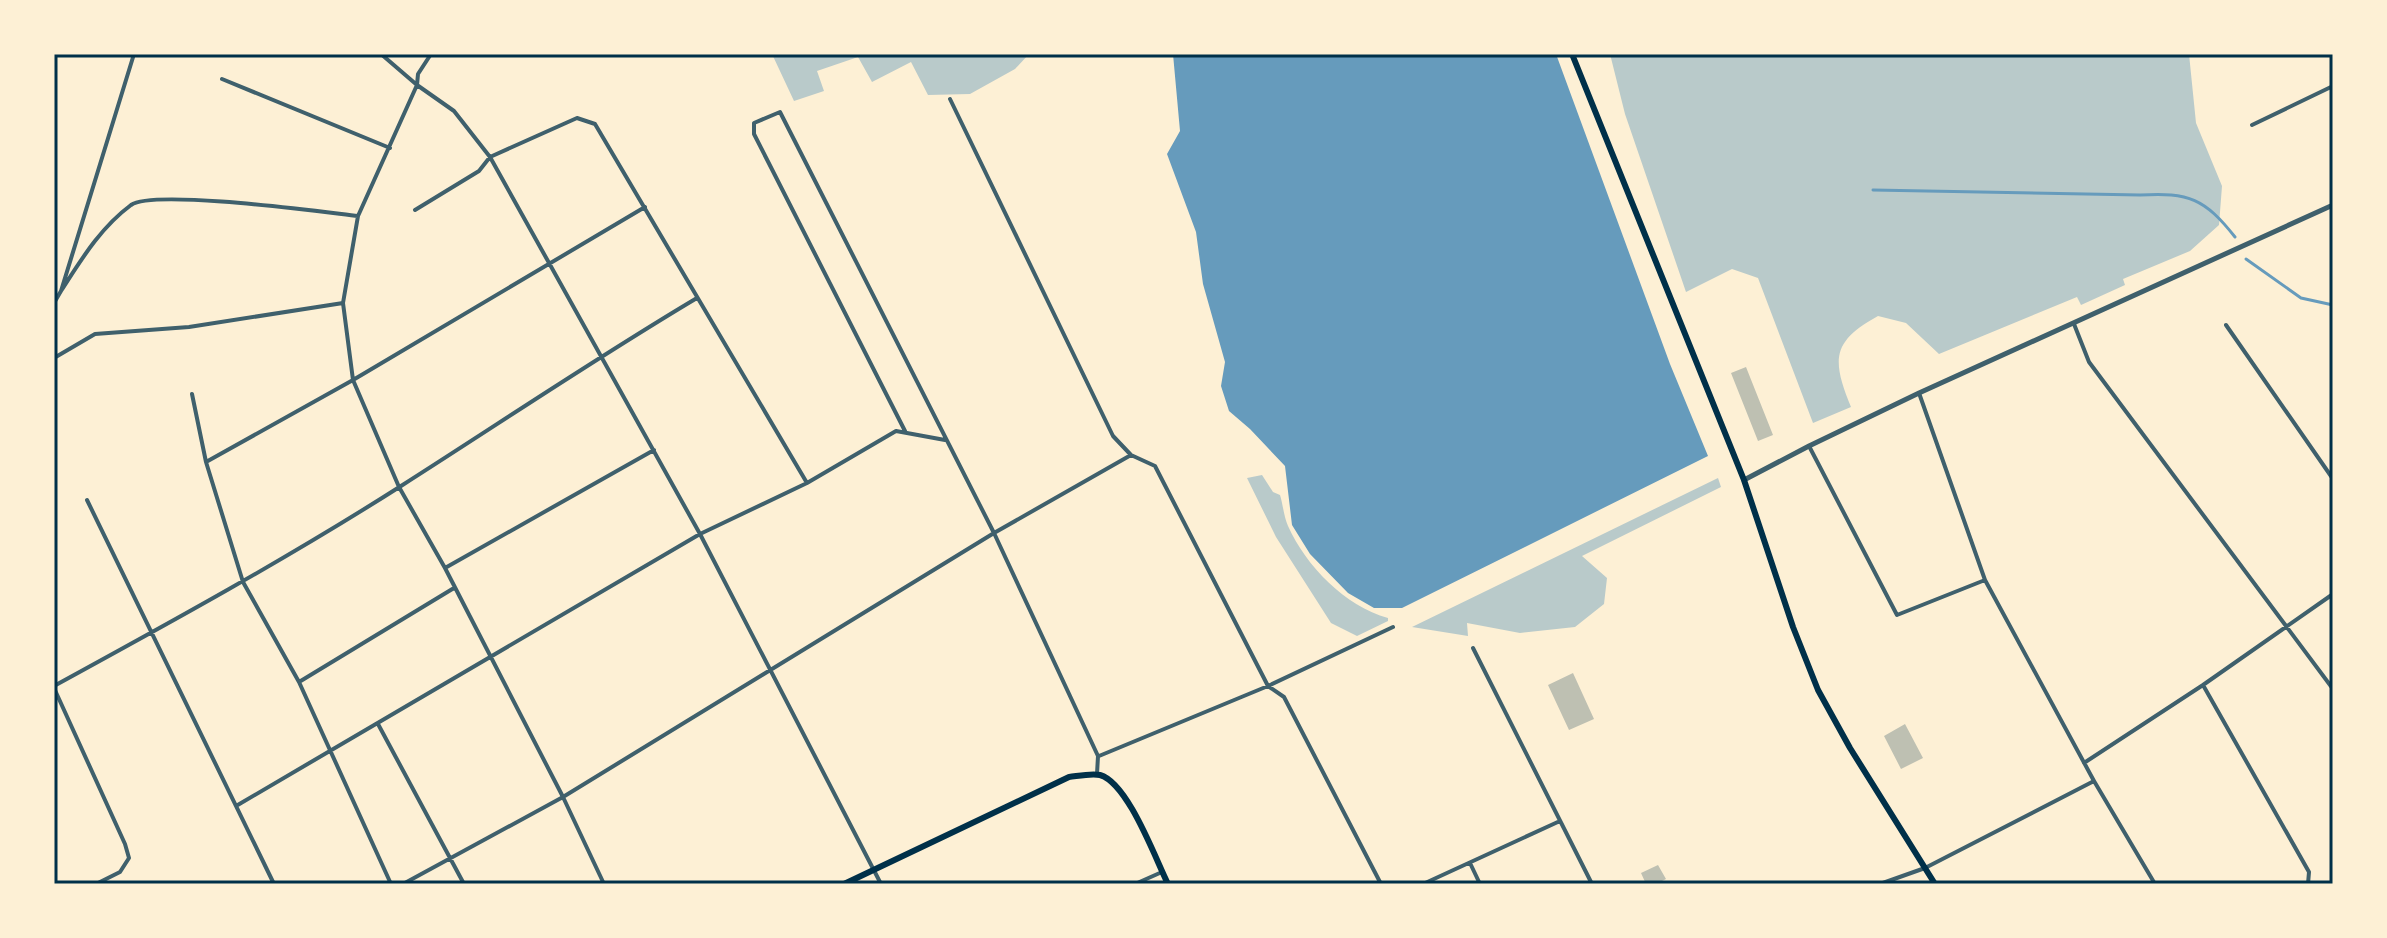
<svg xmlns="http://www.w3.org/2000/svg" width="2387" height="938" font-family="'Golos Text',sans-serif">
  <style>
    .green { fill: #b9caca }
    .water { fill: #669bbc }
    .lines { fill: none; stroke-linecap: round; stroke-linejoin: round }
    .stream { stroke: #669bbc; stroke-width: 3 }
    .building { fill: #bec0b2 }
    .minor { stroke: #3f606c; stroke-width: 4 }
    .tertiary { stroke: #3f606c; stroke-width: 5 }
    .secondary { stroke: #003049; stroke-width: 6 }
    .neatline { fill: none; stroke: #003049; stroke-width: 3 }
  </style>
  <rect width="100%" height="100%" fill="#fdf0d5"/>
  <path class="green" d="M772,54H1029L1015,69L970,94L928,95L911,62L872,82L858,57L817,71L824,91L794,101Z
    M1610,54H2189L2196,123L2222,186L2219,225L2190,251L2123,279L2125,285L2081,305L2077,297L1939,354L1906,323L1878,316C1831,342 1832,360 1851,407L1813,423L1758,278L1732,269L1686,292L1625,114Z
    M1262,475L1273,492L1280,495C1283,505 1284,517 1288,526C1306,566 1345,606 1388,618V621L1357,636L1331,623L1276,537L1247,478Z
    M1718,478L1721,487L1582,556L1607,578L1604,604L1575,627L1520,633L1467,623L1468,636L1412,627Z"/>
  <path class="water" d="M1173,54H1556L1670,364L1708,456L1402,608H1374L1348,593L1310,554L1292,525L1285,466L1250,429L1229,411L1221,386L1225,362L1203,284L1196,232L1167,154L1180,131Z"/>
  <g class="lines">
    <path class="stream" d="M1873,190L2140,195C2189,192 2205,199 2235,237
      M2246,259L2301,298L2333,305"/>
  </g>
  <path class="building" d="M1746,367L1773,435L1758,441L1731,373Z
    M1573,673L1594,719L1569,730L1548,685Z
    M1905,724L1923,758L1901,769L1884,736Z
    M1658,865L1666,879L1656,884H1646L1641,873Z"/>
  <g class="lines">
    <path class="minor" d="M381,54L417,85L454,111L490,157L700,534L881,884
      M431,54L418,74L417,85L358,216L343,303L353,380L399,487L445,568L563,797L604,884
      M222,79L390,148
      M950,99L1113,436L1131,455L1155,466L1268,686L1284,697L1381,884
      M2252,125L2333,86
      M415,210L479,171L490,157L577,118L595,124L807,483
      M61,291C81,260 100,228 131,205C154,189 322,212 358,216
      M54,303L61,291L134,54
      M2074,324L2089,362L2333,689
      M2226,325L2333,479
      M54,358L95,334L189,327L343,303
      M1919,393L1985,580L2094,781L2155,884
      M192,394L206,462L243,582L299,682L391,884
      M905,431L754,134V123L780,112L994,533L1098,756L1097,774
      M1809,446L1897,615L1985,580
      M206,462L353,380L645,207
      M87,500L274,884
      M445,568L654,450
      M1473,648L1592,884
      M299,682L454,588
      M2203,685L2309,872L2308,884
      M54,686C171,622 288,558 401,486C500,423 596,358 697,298
      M54,688L125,844L129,858L120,872L96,884
      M378,724L464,884
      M1099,756L1268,686L1393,627
      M2084,763L2203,685L2333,594
      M236,806L700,534L807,483L896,431L945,440
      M1470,863L1480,884
      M403,884L563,797L994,533L1131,455
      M1135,884L1162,872
      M1423,884L1560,821
      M1880,884L1925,868L2094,781"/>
    <path class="tertiary" d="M1744,480L1809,446L1919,393L2333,205"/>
    <path class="secondary" d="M1572,54L1744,480L1793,627L1818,690L1850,748L1935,884
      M844,884L1069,777C1078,776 1091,773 1100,775C1128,783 1155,858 1168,884"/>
  </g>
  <rect width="2387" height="938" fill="none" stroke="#fdf0d5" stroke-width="112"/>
  <rect x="56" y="56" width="2275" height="826" class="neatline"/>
</svg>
